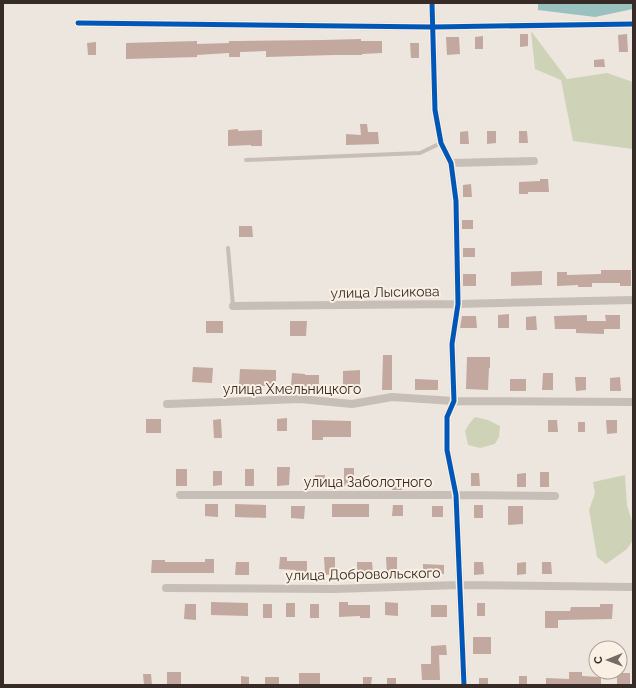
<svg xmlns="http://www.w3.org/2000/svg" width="636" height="688" font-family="Raleway,sans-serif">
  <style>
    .green { fill: #ced3b7 }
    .water { fill: #98c1bf }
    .building { fill: #c2a89e }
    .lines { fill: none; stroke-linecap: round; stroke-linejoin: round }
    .service { stroke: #c6beb7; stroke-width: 4 }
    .minor { stroke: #c6beb7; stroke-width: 8 }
    .cycleway-casing { stroke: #fbf0e4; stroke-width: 8 }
    .cycleway { stroke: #0057b8; stroke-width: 5 }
    .labels { text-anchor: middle; stroke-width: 4; stroke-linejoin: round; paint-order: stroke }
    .street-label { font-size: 14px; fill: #362b26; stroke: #fbf0e4 }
  </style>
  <rect width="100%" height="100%" fill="#ede6de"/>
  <path class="green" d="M531,31L567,79L607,73L633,82V149L573,141L561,80L535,69Z
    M475,417L488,420L500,426L499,437L495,444L480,448L468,445L465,431L469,424Z
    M625,475L627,505L633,525V540L627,549L606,564L597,557L589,510L595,493L593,482Z"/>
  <path class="water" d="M538,3H633V9L595,17L538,10Z"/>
  <path class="building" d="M520,34H528V46L520,47Z
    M627,34L628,52H619L618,35Z
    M483,36V49H475V37Z
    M446,37H459L460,54L447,55Z
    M361,39V41H382V53L362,54V55H334L266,57V51L240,52V57H229V53L197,55V57L126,59V43L197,41V44L229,43V41H239L323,40Z
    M96,42V55H88L87,43Z
    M410,43H419V58H411Z
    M604,59L605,67H594V60Z
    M360,124H367L368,132H378L379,144L346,145V134L361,135Z
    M238,129V131L262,130V146H251V145L228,146V130Z
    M468,131L469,144H460V132Z
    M487,131H496V143L487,144Z
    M519,131H527L528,143H519Z
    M540,179H548L549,192H528V194H519V182L540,181Z
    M471,184L472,197H463V185Z
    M462,220H473V229H462Z
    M239,226H252L253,237H239Z
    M463,248H475V257H463Z
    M601,270H631V286H620V283H592V287H578V285L557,286V272H567V275L601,274Z
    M542,271V285L511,286V272Z
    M463,274H476V286H463Z
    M509,314V328H498V315Z
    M587,315V321H606L605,315H620V329H604V334L576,333V329H555L554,316Z
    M462,316H476L477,328H460Z
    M536,316L537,330H526V317Z
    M206,321H223V333H206Z
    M290,321H307L306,336H290Z
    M383,355H392V390H382Z
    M467,357H490V368H489L488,390L466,389Z
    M193,367L213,368L212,383L192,382Z
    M240,369L276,370V390H269V386H239Z
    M360,370V386H343V371Z
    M292,373L305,374V375H319V387L291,386Z
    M543,373H553V390H542Z
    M575,377H586V390L576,391Z
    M620,377L621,391H610V378Z
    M415,379L438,380V390H415Z
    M510,379H526V391H510Z
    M287,418V431H277V419Z
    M146,419H161V433H146Z
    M221,419L222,438H214L213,420Z
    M312,420L351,421V437H323V440H312Z
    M548,420H557L558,432H548Z
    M606,420H617V433L607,434Z
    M578,422H585V432H578Z
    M277,467H290L289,485L277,486Z
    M344,468H354V485L344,486Z
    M176,469H187V486H176Z
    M245,469H254V486H245Z
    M213,471H222V485L213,486Z
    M540,472H549V487H540Z
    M471,473H479L480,486H471Z
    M526,473V487H517V474Z
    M315,475H325V486H315Z
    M392,480H402V490H392Z
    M205,504H218V517L205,516Z
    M235,504L266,505V518L235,517Z
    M332,504H369V517H332Z
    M393,505H403V516H392Z
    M474,505H483V518H474Z
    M291,506H305L304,519L291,518Z
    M432,506H443V517H432Z
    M508,506H523V524L508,525Z
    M280,557H287V561H307V574H296V570L279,569Z
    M324,557H335V574L325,575Z
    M386,557H397V575H387Z
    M205,559H214V573H151L152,560H165V562H205Z
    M236,562H249V575H235Z
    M357,562H372L373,574H357Z
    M474,562H483L484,574L474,575Z
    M526,562V574L517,575V563Z
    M542,562H551L552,574H542Z
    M423,564L444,565V574L423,573Z
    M211,602L248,603V616L211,615Z
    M339,602H348V605H370V618H360V616L339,617Z
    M385,602L398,603V616L385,615Z
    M286,603H295V617H286Z
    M477,603H485V616H477Z
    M185,604H196V620L184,619Z
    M263,604H272V618H263Z
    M310,604H319V618H310Z
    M600,604H613L612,619L558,620V628H545V611H570L571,607H600Z
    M431,605H447V617H431Z
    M473,637H491V654H473Z
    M446,645L447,655H439L440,680H422L421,664H431V646Z
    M167,672H181V685H167Z
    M569,672H582V676L601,677V685H546V678L569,679Z
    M299,673H320V685H299Z
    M617,673H630V685H617Z
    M143,674H151L152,685H144Z
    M241,676L249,677V685H241Z
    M519,676H527V685H519Z
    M265,677H279V685H265Z
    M363,677H372L371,685H363Z
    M387,678H396V685H387Z
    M479,678H488V685H479Z"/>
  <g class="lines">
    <path class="service" d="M246,160L420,153L441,143
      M228,248L233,306"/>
    <path class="minor" d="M432,3L435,110L441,143L451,163L456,201L458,304L452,344L454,401L447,417V450L456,495L464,685
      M78,23L433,27L633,24
      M451,163L534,161
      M233,306L458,304L633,300
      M167,404L300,399L352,404L392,397L454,401L633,402
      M180,495H456L555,496
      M166,588L334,589L459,585L633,587"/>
    <defs>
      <path id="cycleway" d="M432,3L435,110L441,143L451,163L456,201L458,304L452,344L454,401L447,417V450L456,495L464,685
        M78,23L433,27L633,24"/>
    </defs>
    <use href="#cycleway" class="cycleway-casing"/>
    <use href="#cycleway" class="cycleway"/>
  </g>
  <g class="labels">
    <g class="street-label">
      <text transform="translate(385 292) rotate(-1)" y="5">улица Лысикова</text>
      <text x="292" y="394">улица Хмельницкого</text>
      <text x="368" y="487">улица Заболотного</text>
      <text transform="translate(363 574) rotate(-1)" y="5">улица Добровольского</text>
    </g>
  </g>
  <rect width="636" height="688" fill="none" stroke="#362b26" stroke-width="8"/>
  <g transform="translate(608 660) rotate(269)"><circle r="19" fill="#fbf0e4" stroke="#aca198"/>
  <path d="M0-3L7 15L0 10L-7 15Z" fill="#766c66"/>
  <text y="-6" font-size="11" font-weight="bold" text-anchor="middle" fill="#362b26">С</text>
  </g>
</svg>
